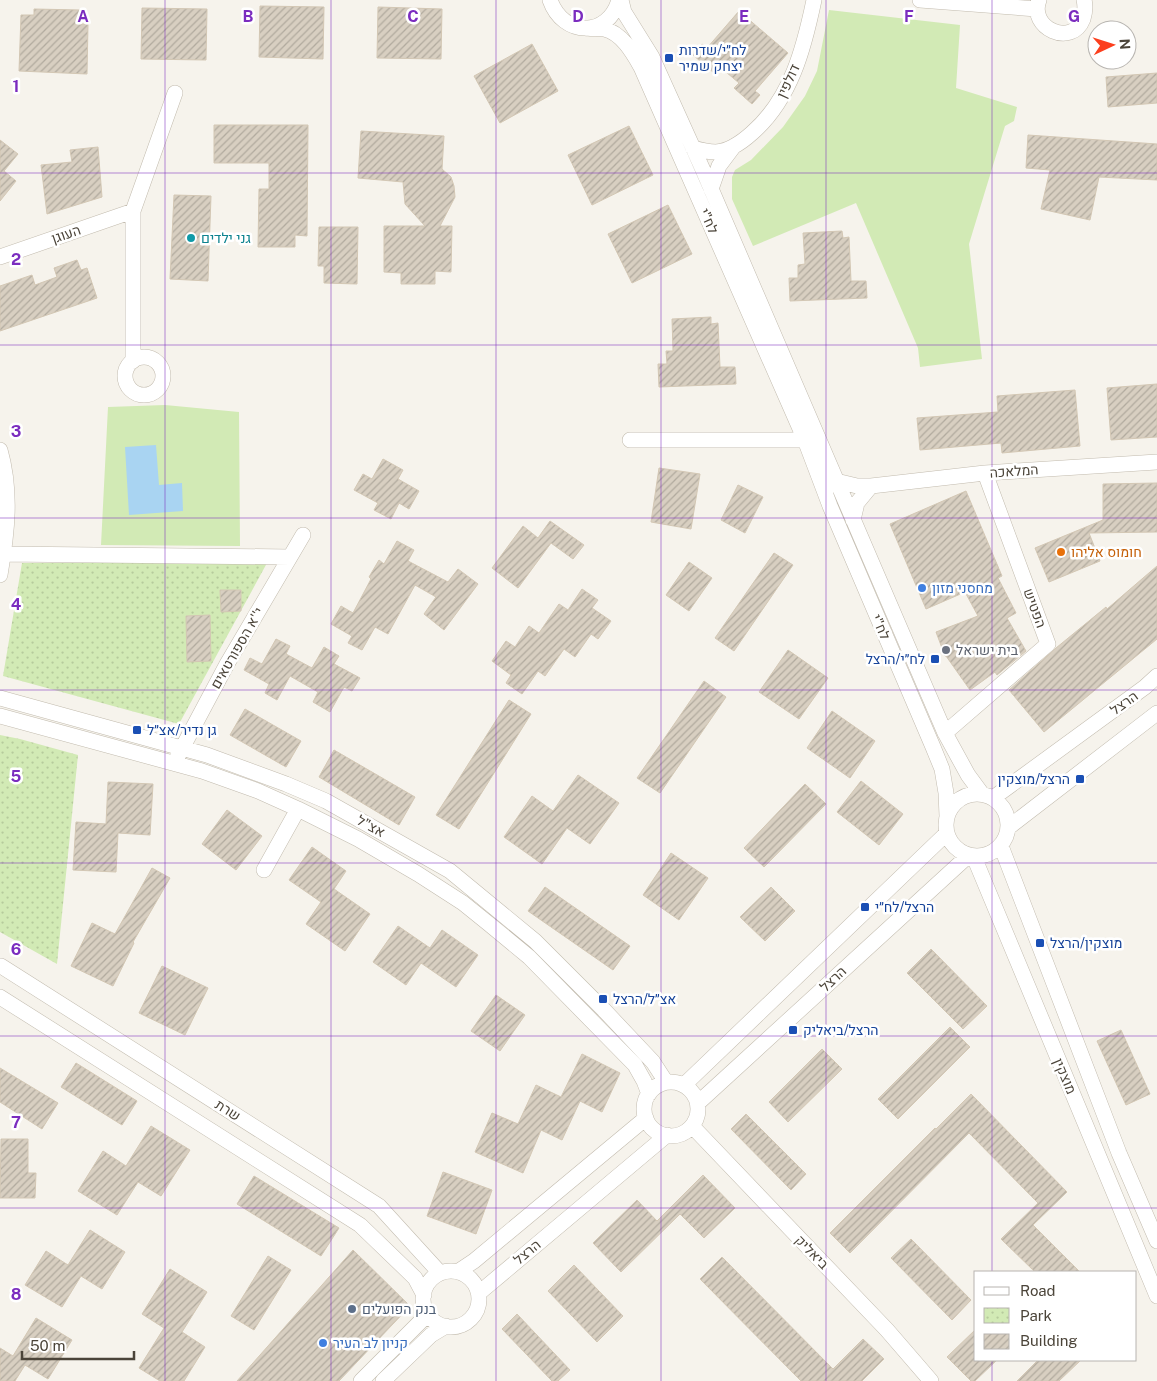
<svg xmlns="http://www.w3.org/2000/svg" width="1157" height="1381" font-family="'Public Sans',Heebo,sans-serif">
  <style>
    .grass { fill: #d2eab5 }
    .park { fill: url(#park-dots) }
    .water { fill: #a9d4f2 }
    .building { fill: url(#building-hatch); stroke: #d3c7b4 }
    .lines { fill: none; stroke-linecap: round; stroke-linejoin: round }
    .minor-casing { stroke: #c2bbae; stroke-width: 16 }
    .minor { stroke: #fff; stroke-width: 15 }
    .grid { fill: none; stroke: #7b2cbf; stroke-width: 1; stroke-opacity: 0.55 }
    .transit-dot { fill: #1a4fb4; stroke: #fff; stroke-width: 2 }
    .culture-dot { fill: #0f9aa8; stroke: #fff; stroke-width: 2 }
    .food-dot { fill: #e8710a; stroke: #fff; stroke-width: 2 }
    .shop-dot { fill: #3f7fe0; stroke: #fff; stroke-width: 2 }
    .worship-dot { fill: #6b7280; stroke: #fff; stroke-width: 2 }
    .service-dot { fill: #5c6f8a; stroke: #fff; stroke-width: 2 }
    .labels { text-anchor: middle; stroke-width: 5; stroke-linejoin: round; paint-order: stroke }
    .transit-label { font-size: 14px; fill: #164399; stroke: #fff; text-anchor: start }
    .street-label { font-size: 14px; fill: #4b4439; stroke: #fff }
    .culture-label { font-size: 14px; fill: #0d838f; stroke: #fff; text-anchor: start }
    .food-label { font-size: 14px; fill: #c56008; stroke: #fff; text-anchor: start }
    .shop-label { font-size: 14px; fill: #366cbe; stroke: #fff; text-anchor: start }
    .worship-label { font-size: 14px; fill: #5b616d; stroke: #fff; text-anchor: start }
    .service-label { font-size: 14px; fill: #4e5e75; stroke: #fff; text-anchor: start }
    .grid-label { font-size: 16px; text-anchor: middle; font-weight: bold; fill: #7b2cbf; stroke: #fff; stroke-width: 5; stroke-linejoin: round; paint-order: stroke }
  </style>
  <defs>
    <pattern id="park-dots" width="8" height="8" patternUnits="userSpaceOnUse" patternTransform="scale(1.25)"><rect width="8" height="8" fill="#d2eab5"/><path d="M2 2h.1M6 6h.1" fill="none" stroke="#b6ca9c" stroke-width="1.8" stroke-linecap="round"/></pattern>
    <pattern id="building-hatch" width="6" height="6" patternUnits="userSpaceOnUse" patternTransform="scale(1.25)"><rect width="6" height="6" fill="#d8cfc1"/><path d="M-1 1l2-2M0 6l6-6M5 7l2-2" fill="none" stroke="#b1aa9e"/></pattern>
  </defs>
  <rect width="100%" height="100%" fill="#f6f3ec"/>
  <path class="grass" d="M829,10L960,25L956,88L1017,107L1014,121L1005,126L969,244L982,359L920,367L918,348L856,203L753,246L732,199V177L735,170L751,160L783,127L805,96L817,71Z
    M165,405L239,412L240,546L101,545L108,407Z"/>
  <path class="park" d="M22,563H267L179,724L3,676Z
    M0,735L20,739L78,755L57,964L0,932Z"/>
  <path class="water" d="M156,445L159,485L182,483L183,511L129,515L125,447Z"/>
  <path class="building" d="M260,6L324,7L323,59L259,57Z
    M378,7L442,9L441,59L377,58Z
    M142,8L207,9L206,60L141,59Z
    M34,9L80,10V24H88L87,74L19,71L21,15H34Z
    M739,11L788,53L755,91L760,95L752,104L734,88L739,83L720,67L714,73L693,55L702,44L707,48Z
    M532,44L558,91L500,123L474,76Z
    M1157,73V103L1108,107L1106,77Z
    M214,125H308L307,236L295,235V247H258L259,189H269V163H214Z
    M629,126L653,175L592,205L568,155Z
    M361,131L444,136L442,169L451,177L454,186L455,197L440,226H452L451,272L435,271V284H401V273L384,272V226H425L405,204L403,182L358,178Z
    M1028,135L1157,144V180L1099,177L1090,220L1041,209L1050,170L1026,168Z
    M0,140L18,154L4,171L16,181L0,201Z
    M98,147L102,197L47,214L41,165L72,162L70,150Z
    M174,195L211,196L208,281L170,279Z
    M668,205L692,254L632,283L608,234Z
    M319,227H358L357,284L324,283V266H318Z
    M842,231L843,238L849,237L851,281H866L867,298L790,301L789,278H798V265L805,264L803,233Z
    M77,260L81,270L87,268L97,298L0,331V286L32,275L35,285L57,277L54,268Z
    M711,317V324L718,323L720,367H735L736,384L659,387L658,364H667L666,351H673L672,319Z
    M1157,384V437L1111,440L1107,388Z
    M1075,390L1080,446L1002,453L1001,443L920,450L917,418L998,412L997,396Z
    M383,459L403,470L398,479L419,491L409,509L399,503L391,519L374,510L378,503L354,490L363,474L372,479Z
    M659,468L700,474L691,529L651,522Z
    M1157,483V532L1089,533L1100,561L1049,582L1035,548L1103,520V484Z
    M738,485L763,497L745,533L721,520Z
    M966,491L1002,576L998,578L1016,613L1007,618L1026,651L997,675L995,672L970,690L946,656H945L936,632L978,616L965,592L926,609L890,524Z
    M550,521L584,545L573,559L551,543L518,588L492,568L523,526L538,538Z
    M397,541L414,550L408,561L448,582L458,569L478,584L444,630L424,614L436,597L415,585L388,634L375,627L362,650L348,643L352,636L331,624L341,606L353,613L371,579L369,577L379,560L384,564Z
    M774,553L793,565L734,651L715,638Z
    M689,562L712,578L689,611L666,595Z
    M1157,566V639L1044,732L1009,690L1056,648L1106,607L1107,609Z
    M582,589L598,600L592,608L611,621L598,639L591,634L575,657L564,649L545,676L538,671L522,694L506,683L511,675L492,661L506,641L515,647L529,626L539,633L559,604L568,610Z
    M220,590H241V611L221,612Z
    M210,615L211,661L187,662L186,616Z
    M276,639L290,646L286,654L312,668L324,647L339,656L334,664L360,678L352,691L344,687L330,712L313,702L318,692L290,676L277,700L265,693L269,684L244,670L250,658L262,664Z
    M788,650L828,678L799,719L759,692Z
    M704,681L726,697L660,793L637,778Z
    M509,700L531,714L459,829L436,815Z
    M245,709L301,741L286,767L230,735Z
    M832,711L875,741L850,778L807,748Z
    M334,750L415,797L399,825L319,777Z
    M578,775L619,803L590,844L567,828L542,864L504,837L532,796L553,811Z
    M861,781L903,814L879,845L837,812Z
    M108,782L153,784L150,835L118,833L116,872L73,870L76,822L106,824Z
    M805,784L826,804L764,867L744,848Z
    M227,810L262,836L236,870L202,844Z
    M312,847L346,871L334,889L370,914L345,951L306,924L321,902L289,880Z
    M671,853L708,878L679,920L643,895Z
    M152,868L170,878L133,942L134,943L113,986L71,966L92,923L115,934Z
    M545,887L630,946L613,970L528,911Z
    M771,887L795,911L765,941L740,917Z
    M398,926L430,948L442,930L478,955L456,987L421,963L406,985L373,962Z
    M931,949L987,1006L963,1029L907,973Z
    M162,966L208,988L185,1035L139,1013Z
    M496,995L525,1015L500,1051L471,1031Z
    M950,1027L970,1047L898,1119L878,1099Z
    M1121,1030L1150,1094L1126,1105L1097,1041Z
    M822,1049L842,1069L788,1122L769,1102Z
    M582,1054L620,1073L602,1112L580,1101L562,1140L541,1130L523,1173L475,1152L492,1113L518,1124L536,1085L561,1097Z
    M76,1063L137,1101L122,1125L61,1087Z
    M0,1068L58,1103L42,1129L0,1102Z
    M971,1094L1067,1192L1033,1225L1080,1272H1035L1001,1239L1038,1203L969,1133L850,1253L830,1233L935,1128L936,1129Z
    M746,1114L806,1174L791,1190L731,1129Z
    M151,1126L190,1150L161,1196L138,1182L117,1215L78,1191L103,1151L126,1166Z
    M1,1139H28V1173H36L35,1198H0Z
    M443,1172L492,1190L476,1234L427,1216Z
    M703,1175L735,1208L704,1238L680,1214L621,1272L593,1243L637,1200L657,1221Z
    M254,1176L339,1228L321,1256L237,1204Z
    M90,1230L125,1252L102,1289L81,1276L62,1307L25,1285L46,1251L68,1265Z
    M911,1239L971,1300L952,1320L891,1258Z
    M353,1250L410,1306L339,1381H237Z
    M268,1256L291,1270L254,1330L231,1316Z
    M722,1257L833,1369L863,1339L884,1359L862,1381H801L700,1279Z
    M574,1265L623,1316L597,1342L548,1291Z
    M170,1269L207,1292L182,1332L205,1347L184,1381H160L139,1368L164,1328L142,1314Z
    M517,1314L570,1370L558,1381H552L502,1329Z
    M36,1318L72,1340L48,1379L25,1365L15,1381H0V1348L13,1356Z
    M976,1329V1360H997L975,1381H971L947,1357Z
    M1038,1360H1081L1059,1381H1017Z"/>
  <g class="lines">
    <defs>
      <path id="minor" d="M550,0C563,37 608,38 619,0
        M621,0L624,12L652,57L703,170L945,733L968,775L982,794
        M920,0L1037,9
        M1039,0C1028,28 1072,48 1083,19C1085,12 1086,7 1084,0
        M587,28C593,29 599,28 604,29C622,33 633,53 641,67L805,440L830,506L933,747L942,769L946,793L947,816
        M693,148C700,150 708,152 716,152C730,151 742,142 752,133C791,99 804,48 814,0
        M711,189L719,166L734,146
        M0,257L133,211
        M125 376a19 19 0 1 1 38 0a19 19 0 1 1-38 0Z
        M133,361V211L175,93
        M630,440H805L810,433
        M0,450C12,492 7,534 0,575
        M832,485L836,481L857,486H871L985,473L1157,462
        M853,520L857,503L871,486
        M4,554L290,557
        M0,698L207,755L286,784L326,801L450,871L535,941L604,1010L653,1062L666,1082
        M0,716L202,771L258,791L298,809L358,839L418,874L463,903L489,924L529,957L635,1065L644,1081L649,1094
        M945,733L1048,644L985,473
        M178,756L227,664L303,535
        M946 825a31 31 0 1 1 62 0a31 31 0 1 1-62 0Z
        M993,798L1145,687L1157,676
        M1009,827L1157,713
        M1001,846L1119,1153L1157,1241
        M974,857L1157,1296
        M264,870L298,809
        M1,966L379,1206L440,1273
        M0,997L360,1225L415,1278L424,1295
        M644 1109a27 27 0 1 1 54 0a27 27 0 1 1-54 0Z
        M684,1085L947,833
        M698,1103L968,856
        M692,1126L887,1330L931,1381
        M459,1271L474,1261L646,1118
        M423 1299a28 28 0 1 1 56 0a28 28 0 1 1-56 0Z
        M479,1293L667,1135
        M361,1381L428,1314
        M383,1381L431,1335L446,1326"/>
    </defs>
    <use href="#minor" class="minor-casing"/>
    <use href="#minor" class="minor"/>
  </g>
  <path class="grid" d="M165,0V1381M331,0V1381M496,0V1381M661,0V1381M826,0V1381M992,0V1272M0,173H1157M0,345H1157M0,518H1157M0,690H1157M0,863H1157M0,1036H1157M0,1208H1157M992,1360V1381"/>
  <g class="transit-dot">
    <rect x="664" y="53" width="10" height="10" rx="2.5"/>
    <rect x="930" y="654" width="10" height="10" rx="2.5"/>
    <rect x="132" y="725" width="10" height="10" rx="2.5"/>
    <rect x="1075" y="774" width="10" height="10" rx="2.5"/>
    <rect x="860" y="902" width="10" height="10" rx="2.5"/>
    <rect x="1035" y="938" width="10" height="10" rx="2.5"/>
    <rect x="598" y="994" width="10" height="10" rx="2.5"/>
    <rect x="788" y="1025" width="10" height="10" rx="2.5"/>
  </g>
  <circle class="culture-dot" cx="191" cy="238" r="5"/>
  <circle class="food-dot" cx="1061" cy="552" r="5"/>
  <g class="shop-dot">
    <circle cx="922" cy="588" r="5"/>
    <circle cx="323" cy="1343" r="5"/>
  </g>
  <circle class="worship-dot" cx="946" cy="650" r="5"/>
  <circle class="service-dot" cx="352" cy="1309" r="5"/>
  <g class="labels">
    <g class="transit-label">
      <text x="679" y="55">לח״י/שדרות<tspan x="679" dy="16">יצחק שמיר</tspan></text>
      <text x="925" y="664" text-anchor="end">לח״י/הרצל</text>
      <text x="147" y="735">גן נדיר/אצ״ל</text>
      <text x="1070" y="784" text-anchor="end">הרצל/מוצקין</text>
      <text x="875" y="912">הרצל/לח״י</text>
      <text x="1050" y="948">מוצקין/הרצל</text>
      <text x="613" y="1004">אצ״ל/הרצל</text>
      <text x="803" y="1035">הרצל/ביאליק</text>
    </g>
    <g class="street-label">
      <text transform="translate(788 81) rotate(-65)" y="5">דולפין</text>
      <text transform="translate(709 221) rotate(66)" y="5">לח"י</text>
      <text transform="translate(66 234) rotate(-19)" y="5">העוגן</text>
      <text transform="translate(1014 471) rotate(-4)" y="5">המלאכה</text>
      <text transform="translate(1035 608) rotate(70)" y="5">הפטיש</text>
      <text transform="translate(881 627) rotate(67)" y="5">לח"י</text>
      <text transform="translate(237 648) rotate(-60)" y="5">י''א הספורטאים</text>
      <text transform="translate(1124 703) rotate(-36)" y="5">הרצל</text>
      <text transform="translate(371 826) rotate(29)" y="5">אצ"ל</text>
      <text transform="translate(833 979) rotate(-43)" y="5">הרצל</text>
      <text transform="translate(1065 1076) rotate(67)" y="5">מוצקין</text>
      <text transform="translate(228 1110) rotate(32)" y="5">שרת</text>
      <text transform="translate(527 1252) rotate(-40)" y="5">הרצל</text>
      <text transform="translate(812 1252) rotate(46)" y="5">ביאליק</text>
    </g>
    <g class="culture-label">
      <text x="201" y="243">גני ילדים</text>
    </g>
    <g class="food-label">
      <text x="1071" y="557">חומוס אליהו</text>
    </g>
    <g class="shop-label">
      <text x="932" y="593">מחסני מזון</text>
      <text x="333" y="1348">קניון לב העיר</text>
    </g>
    <g class="worship-label">
      <text x="956" y="655">בית ישראל</text>
    </g>
    <g class="service-label">
      <text x="362" y="1314">בנק הפועלים</text>
    </g>
  </g>
  <g class="grid-label">
    <text x="83" y="22">A</text>
    <text x="248" y="22">B</text>
    <text x="413" y="22">C</text>
    <text x="578" y="22">D</text>
    <text x="744" y="22">E</text>
    <text x="909" y="22">F</text>
    <text x="1074" y="22">G</text>
    <text x="16" y="92">1</text>
    <text x="16" y="265">2</text>
    <text x="16" y="437">3</text>
    <text x="16" y="610">4</text>
    <text x="16" y="782">5</text>
    <text x="16" y="955">6</text>
    <text x="16" y="1128">7</text>
    <text x="16" y="1300">8</text>
  </g>
  <rect x="974" y="1271" width="162" height="90" fill="#ffffff" stroke="#b7b4b0"/>
  <rect x="984" y="1287" width="25" height="8" fill="#ffffff" stroke="#b7b4b0"/>
  <text x="1020" y="1296" font-size="15" fill="#4b4439">Road</text>
  <rect x="984" y="1308" width="25" height="15" fill="url(#park-dots)" stroke="#b7b4b0"/>
  <text x="1020" y="1321" font-size="15" fill="#4b4439">Park</text>
  <rect x="984" y="1334" width="25" height="15" fill="url(#building-hatch)" stroke="#b7b4b0"/>
  <text x="1020" y="1346" font-size="15" fill="#4b4439">Building</text>
  <g transform="translate(1112 45) rotate(86)"><circle r="24" fill="#ffffff" stroke="#b7b4b0"/>
  <path d="M0-4L9 19L0 12L-9 19Z" fill="#fc3f1d"/>
  <text y="-8" font-size="14" font-weight="bold" text-anchor="middle" fill="#4b4439">N</text>
  </g>
  <path d="M22 1351v8h112v-8" fill="none" stroke="#4b4439" stroke-width="2.5"/>
  <text x="30" y="1351" font-size="15" fill="#4b4439" stroke="#ffffff" stroke-width="4" paint-order="stroke">50 m</text>
</svg>
